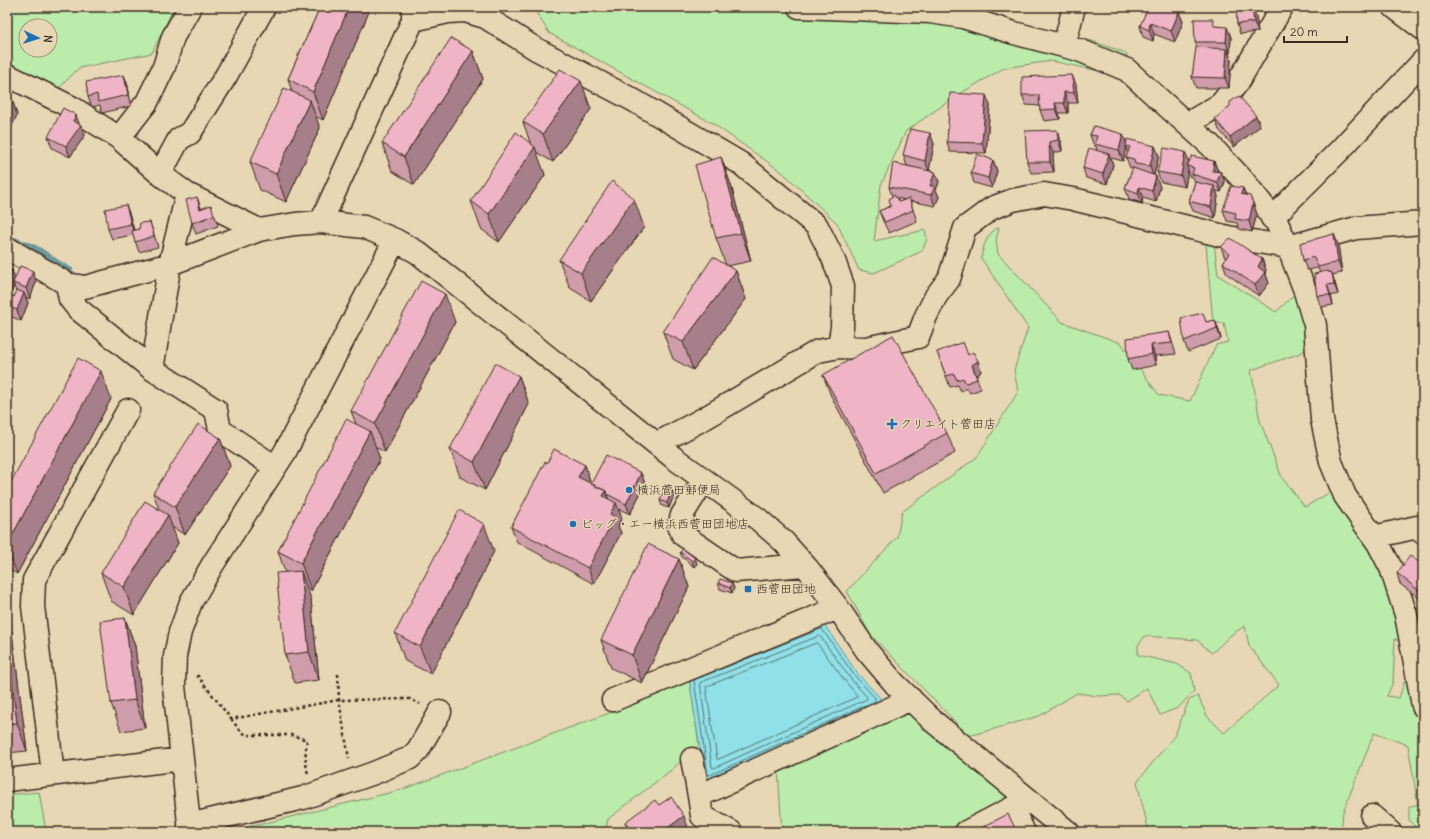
<svg xmlns="http://www.w3.org/2000/svg" width="1430" height="839" font-family="Delius,'Klee One',sans-serif">
  <style>
    .green { fill: #bbecac; stroke: #7b8b65; fill-rule: evenodd }
    .water { fill: #8fe0e9; stroke: #6d9798 }
    .lines { fill: none; stroke-linecap: round; stroke-linejoin: round }
    .shore { stroke: #5d736f; stroke-width: 1 }
    .stream { stroke: #6d9798; stroke-width: 6 }
    .minor-casing { stroke: #3b2a1e; stroke-width: 25 }
    .path { stroke: #3b2a1e; stroke-width: 2.5; stroke-dasharray: 3 3; stroke-linecap: butt }
    .minor { stroke: #e8d7b4; stroke-width: 22 }
    .wall { fill: #ce9cab; stroke: #3b2a1e; fill-rule: evenodd }
    .shaded-wall { fill: #a77f8b; stroke: #3b2a1e }
    .building { fill: #efb5c7; stroke: #3b2a1e }
    .poi-dot { fill: #1f6fb2; stroke: #e8d7b4; stroke-width: 1.5 }
    .labels { text-anchor: middle; stroke-width: 3; stroke-linejoin: round; paint-order: stroke }
    .poi-label { font-size: 12px; fill: #3b2a1e; stroke: #e8d7b4; text-anchor: start }
  </style>
  <rect width="100%" height="100%" fill="#e8d7b4"/>
  <filter id="ink" filterUnits="userSpaceOnUse"><feTurbulence type="fractalNoise" baseFrequency=".025" numOctaves="2"/><feDisplacementMap in="SourceGraphic" scale="8" xChannelSelector="R" yChannelSelector="G"/><feConvolveMatrix kernelMatrix="1 2 1 2 8 2 1 2 1" color-interpolation-filters="sRGB"/></filter>
  <g filter="url(#ink)">
    <path class="green" d="M7,7H174L152,53L79,68L56,91L7,70ZM26,26H50V50H26Z
      M533,7H930L1092,41L1126,53L1130,64L1124,76L1051,61L1004,68L956,96L906,131L881,185L874,241L925,230L927,239L922,251L874,273L859,270L837,223L782,172L712,123L549,33Z
      M999,227L996,240L998,254L1062,322L1121,343L1159,395L1190,401L1216,345L1228,342L1224,323H1213L1206,244L1214,243L1218,275L1276,312L1295,294L1312,346L1298,354L1251,370L1260,421L1282,478L1305,507L1337,488L1403,597L1423,612V650L1406,645L1395,639L1393,682L1387,696L1399,698L1405,680L1411,678H1423V832H1419L1409,820V807L1418,804L1408,745L1374,733L1343,812L1341,832H1149L1137,782L1175,735L1189,700L1198,696L1207,716L1224,733L1279,685L1249,646L1245,626L1231,635L1212,653L1197,640L1145,636L1138,645V655L1177,664L1191,673L1194,691L1178,708L1160,715L1147,688L1127,701L1119,695L1098,696L1077,693L1039,716L969,736L870,634L847,591L897,537L902,512L977,457L1018,392L1014,370L1028,328L981,258C984,245 986,234 999,227Z
      M689,677L699,745L670,771L608,819L605,832H562L556,829L551,832H229L401,790L631,705L636,696Z
      M909,712L1013,801L950,832H782L778,768Z
      M39,792L46,832H7V795Z"/>
    <path class="water" d="M824,624L857,673L884,702L705,782L689,677Z"/>
    <g class="lines">
      <path class="shore" d="M822,629L854,675L875,698V701L710,775H708L694,680Z
        M820,636L850,678L867,697V699L714,768L712,767L700,683Z
        M817,643L845,681L857,695V697L719,759H717L706,687Z"/>
      <path class="stream" d="M14,240C21,243 30,245 37,249C49,256 58,265 70,270"/>
      <defs>
        <path id="minor" d="M799,7L930,12L963,17L1014,33L1079,50L1127,70L1210,145L1243,180L1277,223L1288,247L1304,288L1315,325L1322,420L1331,462L1345,496L1378,543L1391,568L1406,615L1423,706
          M1394,7L1423,29
          M413,20L448,12L465,11L485,17L536,49L633,100L740,163L817,226L833,258L843,286L842,327L839,347
          M1064,46L1074,7
          M7,75L73,108L119,138L160,174L187,194L259,230
          M1187,124L1221,104L1238,82L1282,7
          M119,138L147,102L164,67L173,37L190,7
          M160,174L179,139L190,133L226,76L264,7
          M1272,218L1339,151L1423,61
          M321,222L413,20V7
          M7,248L67,284L85,287L170,264L259,230L295,224L321,222L364,227L395,240L417,252L674,458L758,519L784,542L808,569L838,608L867,651L895,684L934,722L1068,832
          M67,284L70,299L78,309L152,369L216,410L220,430L275,467
          M152,369L170,264L187,194
          M658,443L705,418L818,351L839,347L866,348L918,337L926,316L936,296L949,279L965,228L992,208L1013,200L1044,194L1073,199L1228,237L1288,247L1356,228L1423,223
          M704,480L682,515L679,526L683,535L736,571L804,565
          M1374,537L1417,527L1423,533
          M613,700L838,608
          M692,759L699,796
          M53,774L33,606L34,580L128,410
          M7,780L182,759
          M1012,808L1024,832
          M1372,816L1390,832
          M189,825L303,798L374,773L410,758L418,750L440,712
          M190,832L174,686L175,656L180,632L191,602L213,564L285,452L395,240
          M731,832L702,816L699,796L911,699
          M966,832L1012,808L1030,801"/>
      </defs>
      <use href="#minor" class="minor-casing"/>
      <path class="path" d="M338,674L339,700L349,759
        M197,675L231,719L339,700L410,699L420,704
        M231,719L239,729L246,735H291L307,740C305,752 305,762 308,774"/>
      <use href="#minor" class="minor"/>
    </g>
    <path class="wall" d="M320,7H371L323,120L315,116L320,128L286,202L260,190L250,162L292,92L288,79Z
      M1237,7H1256V8H1253L1256,16L1258,32L1240,34L1237,24Z
      M1179,12L1183,22L1175,42L1154,34L1153,41L1143,37L1140,26Z
      M1216,26L1231,37L1230,53H1229L1231,60L1229,88H1196L1192,77L1197,47L1195,42Z
      M473,51L483,79L414,185L392,171L382,143Z
      M124,75L128,86L131,106L102,113L100,105L92,107L88,97Z
      M1072,75L1076,85L1078,103H1068V113H1059L1060,119L1044,121L1040,110V106L1026,105L1022,95Z
      M7,97L12,99L17,115L10,130L7,129Z
      M990,105L986,153L950,152L947,142Z
      M1230,106L1256,116L1260,126L1234,147L1219,130L1215,119Z
      M591,109L553,162L536,152L545,175L499,242L481,229L471,201L531,145L523,122Z
      M79,124L85,135L70,157L52,148L48,137Z
      M1094,126L1126,143L1155,146L1159,156L1154,175L1160,187L1156,202L1143,198L1142,203L1129,199L1125,188L1133,168H1130L1126,157L1128,153L1126,148L1123,161L1111,158L1113,165L1107,184L1086,178L1083,168L1097,151L1096,146H1094L1090,135Z
      M1057,130L1061,141L1062,151L1053,153L1054,172L1031,173L1027,162Z
      M930,133L934,144L929,170L935,172L939,182L936,190L939,197L935,206L910,201L917,221L889,233L883,221L879,211L891,206L892,196L889,187L914,168L907,166L903,155ZM897,198L905,200L899,202Z
      M1185,152L1189,162L1214,161L1218,171L1221,172L1225,182L1221,192L1216,191L1218,196L1215,218L1193,211L1189,201L1195,182L1193,177H1190L1188,170L1185,187L1161,182L1157,172Z
      M721,157L731,185L751,261L727,266L736,271L746,299L693,370L673,359L663,332L726,265L716,238Z
      M993,160L997,171L992,188L974,183L971,173Z
      M1243,188L1246,195L1253,203L1257,214L1252,232L1239,229L1237,223L1227,221L1223,210Z
      M126,205L130,216L134,230L139,229L150,222L158,247L139,252L133,235L112,239L108,229Z
      M201,208L215,216L218,226L196,234L192,223Z
      M644,227L591,301L570,288L559,260Z
      M1338,244L1342,273L1332,275L1335,283L1338,294L1331,296L1333,305L1321,307L1317,296L1320,273L1318,268L1307,270L1303,260Z
      M1221,247L1262,259L1266,270L1265,272L1269,283L1259,296L1227,274L1223,263L1226,258H1225Z
      M7,267L15,277L36,282L30,299L26,297L28,303L21,321L8,315L11,323L7,331ZM14,286L16,292L14,297L9,295Z
      M1215,320L1219,331L1221,339L1188,352L1184,341L1206,322Z
      M455,322L385,452L375,447L380,459L311,591L307,589L311,599L319,680L295,683L285,655V572L278,551L356,424L351,411Z
      M1169,332L1176,354L1155,356L1156,365L1132,370L1128,359Z
      M937,352L968,355L978,361L981,372L976,376L981,389L970,393L967,388L961,391L958,385L950,387Z
      M823,375L947,433L955,453L883,493L831,396Z
      M519,376L529,404L485,490L460,477L450,449Z
      M111,399L17,574L7,568V489Z
      M220,438L230,466L185,535L172,527L178,543L134,615L111,601L101,573L159,509L153,493Z
      M547,463L585,465L590,481L589,483L591,484L641,473L645,484L630,514L619,509L622,518L618,526L621,533L594,584L517,542L511,527Z
      M672,490L674,495L669,508L662,506L660,500Z
      M494,551L431,674L405,661L395,633Z
      M680,552L695,558L697,564L694,567L682,557Z
      M679,559L689,587L642,683L611,668L601,640Z
      M1423,565V601L1400,584L1397,573Z
      M718,583L734,588L732,593L720,589Z
      M7,599L8,602L27,751L7,753Z
      M125,618L135,646L145,728L121,731L111,703Z
      M659,805L688,827L681,832H628L625,822Z"/>
    <path class="shaded-wall" d="M349,7H371L323,120L313,92Z
      M1252,7L1256,16L1258,32L1254,22Z
      M1179,12L1183,22L1175,42L1171,31Z
      M1150,23L1154,34L1153,41L1149,30Z
      M1227,27L1231,37L1230,53L1226,42Z
      M1227,49L1231,60L1229,88L1225,78Z
      M473,51L483,79L414,185L404,157Z
      M124,75L128,86L131,106L128,95Z
      M1072,75L1076,85L1078,103L1074,93Z
      M581,81L591,109L553,162L543,134Z
      M1064,92L1068,103V113L1064,103Z
      M986,95L990,105L986,153L982,143Z
      M7,97L10,104L12,99L17,115L10,130L7,122Z
      M310,100L320,128L286,202L276,174Z
      M1055,103L1059,113L1060,119L1056,109Z
      M76,115L80,126L81,125L85,135L70,157L66,146L73,121Z
      M1256,116L1260,126L1234,147L1230,137Z
      M1057,130L1061,141L1062,151L1058,140Z
      M930,133L934,144L929,171L925,161Z
      M1123,134L1127,145L1126,146V148L1123,161L1119,150Z
      M1049,142L1053,153L1054,172L1050,162Z
      M1155,146L1159,156L1153,177L1150,166Z
      M535,147L545,175L499,242L489,214Z
      M1185,152L1189,162L1187,166L1188,170L1185,187L1181,176Z
      M1109,154L1113,165L1107,184L1103,174Z
      M721,157L731,185L751,261L741,233Z
      M993,160L997,171L992,188L988,178Z
      M1214,161L1218,172L1213,171Z
      M935,172L939,182L936,190L939,197L935,206L931,195L930,186Z
      M1221,172L1225,182L1221,192L1217,182Z
      M1156,176L1160,187L1156,202L1152,191Z
      M1214,186L1218,196L1215,218L1211,207Z
      M1139,187L1143,198L1142,203L1138,193Z
      M1243,188L1247,199L1241,194Z
      M197,197L201,208L204,220L200,209Z
      M634,199L644,227L591,301L581,273Z
      M1253,203L1257,214L1252,232L1249,221Z
      M126,205L130,216L135,235L131,224Z
      M1334,234L1338,244L1342,273L1338,262Z
      M1262,259L1266,270L1264,274L1265,272L1269,283L1259,296L1255,285L1258,267Z
      M12,270L16,280L13,283L14,286L7,299V281Z
      M33,271L36,282L30,299L26,288Z
      M736,271L746,299L693,370L683,342Z
      M1332,273L1335,283L1338,294L1334,284Z
      M1327,285L1331,296L1333,305Z
      M24,293L28,303L21,321L17,310Z
      M445,294L455,322L385,452L375,424Z
      M7,313L11,323L7,331Z
      M1215,320L1219,331L1221,339L1217,328Z
      M1151,345L1155,356L1156,365L1152,354Z
      M978,361L981,372L976,376L972,365Z
      M101,371L111,399L17,574L7,547V545Z
      M519,376L529,404L485,490L474,462Z
      M370,431L380,459L311,591L301,563Z
      M220,438L230,466L185,535L175,507Z
      M585,465L590,481L584,492L578,477Z
      M641,473L645,484L630,514L626,504Z
      M672,490L674,495L669,508L667,503Z
      M606,491L611,507L603,496Z
      M616,503L622,518L618,526L621,533L594,584L588,568L610,514Z
      M168,515L178,543L134,615L124,587Z
      M484,524L494,551L431,674L420,647Z
      M695,558L697,564L694,567L692,561Z
      M679,559L689,587L642,683L632,655Z
      M301,571L311,599L319,680L309,652Z
      M732,583L734,588L732,593L730,588Z
      M7,599L8,602L27,751L17,723L7,644Z
      M125,618L135,646L145,728L135,700Z
      M684,816L688,827L681,832H662Z"/>
    <path class="building" d="M320,7H349L313,92L288,79Z
      M1148,7H1169L1179,12L1171,31L1150,23L1149,30L1140,26Z
      M1236,7H1252L1254,22L1237,24Z
      M1194,19H1213L1214,26L1227,27L1226,42H1195Z
      M451,38L473,51L404,157L382,143Z
      M1196,47L1227,49L1225,78L1192,77Z
      M560,69L581,81L543,134L523,122Z
      M124,75L128,95L98,102L97,94L88,97L86,82Z
      M1072,75L1074,93L1064,92V103H1055L1056,109L1040,110L1039,95H1022V77Z
      M284,88L310,100L276,174L250,162Z
      M950,93L986,95L982,143L947,142Z
      M1239,96L1256,116L1230,137L1215,119L1230,106V102Z
      M7,97L12,99L7,109Z
      M63,108L76,115L73,121L81,125L66,146L48,137Z
      M1094,126L1123,134L1119,150L1095,144L1097,136L1090,135Z
      M910,129L930,133L925,161L903,155Z
      M1057,130L1058,140L1049,142L1050,162H1027L1025,131Z
      M516,132L535,147L489,214L471,201Z
      M1127,139L1155,146L1150,166L1135,164L1134,159L1126,157L1130,147L1126,146Z
      M1089,148L1109,154L1103,174L1083,168Z
      M1164,148L1185,152L1181,176L1157,172Z
      M977,154L993,160L988,178L971,173Z
      M1192,156L1214,161L1213,171L1221,172L1217,182L1192,174L1194,168L1187,166Z
      M721,157L741,233L716,238L695,165Z
      M893,163L935,172L930,186H935L931,195L889,187Z
      M1133,168L1156,176L1152,191L1139,187L1138,193L1125,188Z
      M612,181L634,199L581,273L559,260Z
      M1195,182L1214,186L1211,207L1189,201Z
      M1231,186L1243,188L1241,194L1250,196L1253,203L1249,221L1235,219L1236,213L1223,210Z
      M894,195L899,202L909,198L913,210L885,222L879,211L891,206L889,199Z
      M197,197L200,209L211,205L214,215L192,223L186,200Z
      M126,205L131,224L108,229L105,209Z
      M150,222L154,236L135,242L132,231L139,229L140,223Z
      M1334,234L1338,262L1318,267L1314,257L1303,260L1300,243Z
      M1230,238L1262,259L1258,267L1265,272L1255,285L1223,263L1229,253L1221,247Z
      M713,257L736,271L683,342L663,332Z
      M20,266L33,271L26,288L13,283Z
      M7,267L12,270L7,281Z
      M1326,271L1332,273L1334,284L1327,285L1330,295L1317,296L1314,274Z
      M421,281L445,294L375,424L351,411Z
      M17,290L24,293L17,310L7,306V294L14,297Z
      M1203,313L1206,322L1215,320L1217,328L1184,341L1181,318Z
      M1169,332L1172,343L1151,345L1152,354L1128,359L1127,338Z
      M893,335L947,433L876,473L823,375Z
      M963,342L968,355L973,352L978,361L972,365L977,379L966,383L963,378L957,380L954,374L946,376L937,352Z
      M78,358L101,371L7,545V489Z
      M495,363L519,376L474,462L450,449Z
      M346,419L370,431L301,563L278,551Z
      M198,424L220,438L175,507L153,493Z
      M554,449L585,465L578,477L606,491L603,496L616,503L610,514L615,517L588,568L511,527L545,462L547,463Z
      M606,455L641,473L626,504L607,494L606,491L591,484Z
      M665,488L672,490L667,503L660,500Z
      M145,501L168,515L124,587L101,573Z
      M459,510L484,524L420,647L395,633Z
      M648,544L679,559L632,655L601,640Z
      M683,549L695,558L692,561L680,552Z
      M1410,556L1423,565V593H1422L1397,573Z
      M301,571L309,652L285,655L276,573Z
      M720,579L732,583L730,588L718,583Z
      M125,618L135,700L111,703L100,621Z
      M7,644L17,723L7,724Z
      M671,797L684,816L662,832H632L625,822L655,800L659,805Z
      M1008,814L1017,832H985L983,827Z
      M619,829L622,832H616Z
      M713,830L714,832H709Z"/>
  </g>
  <g class="poi-dot">
    <path d="M890 418h4v4h4v4h-4v4h-4v-4h-4v-4h4z"/>
    <circle cx="629" cy="490" r="4"/>
    <circle cx="573" cy="524" r="4"/>
    <rect x="744" y="585" width="8" height="8" rx="2"/>
  </g>
  <g class="labels">
    <g class="poi-label">
      <text x="900" y="428">クリエイト菅田店</text>
      <text x="637" y="494">横浜菅田郵便局</text>
      <text x="581" y="528">ビッグ・エー横浜西菅田団地店</text>
      <text x="756" y="593">西菅田団地</text>
    </g>
  </g>
  <rect width="1430" height="839" fill="none" stroke="#e8d7b4" stroke-width="24"/>
  <rect x="12" y="12" width="1406" height="815" fill="none" stroke="#3b2a1e" stroke-width="1.5" filter="url(#ink)"/>
  <g transform="translate(38 38) rotate(94)"><circle r="19" fill="#e8d7b4" stroke="#a39278"/>
  <path d="M0-3L7 15L0 10L-7 15Z" fill="#1f6fb2"/>
  <text y="-6" font-size="11" font-weight="bold" text-anchor="middle" fill="#3b2a1e">N</text>
  </g>
  <path d="M1284 36v6h63v-6" fill="none" stroke="#3b2a1e" stroke-width="2"/>
  <text x="1290" y="36" font-size="12" fill="#3b2a1e" stroke="#e8d7b4" stroke-width="3" paint-order="stroke">20 m</text>
</svg>
